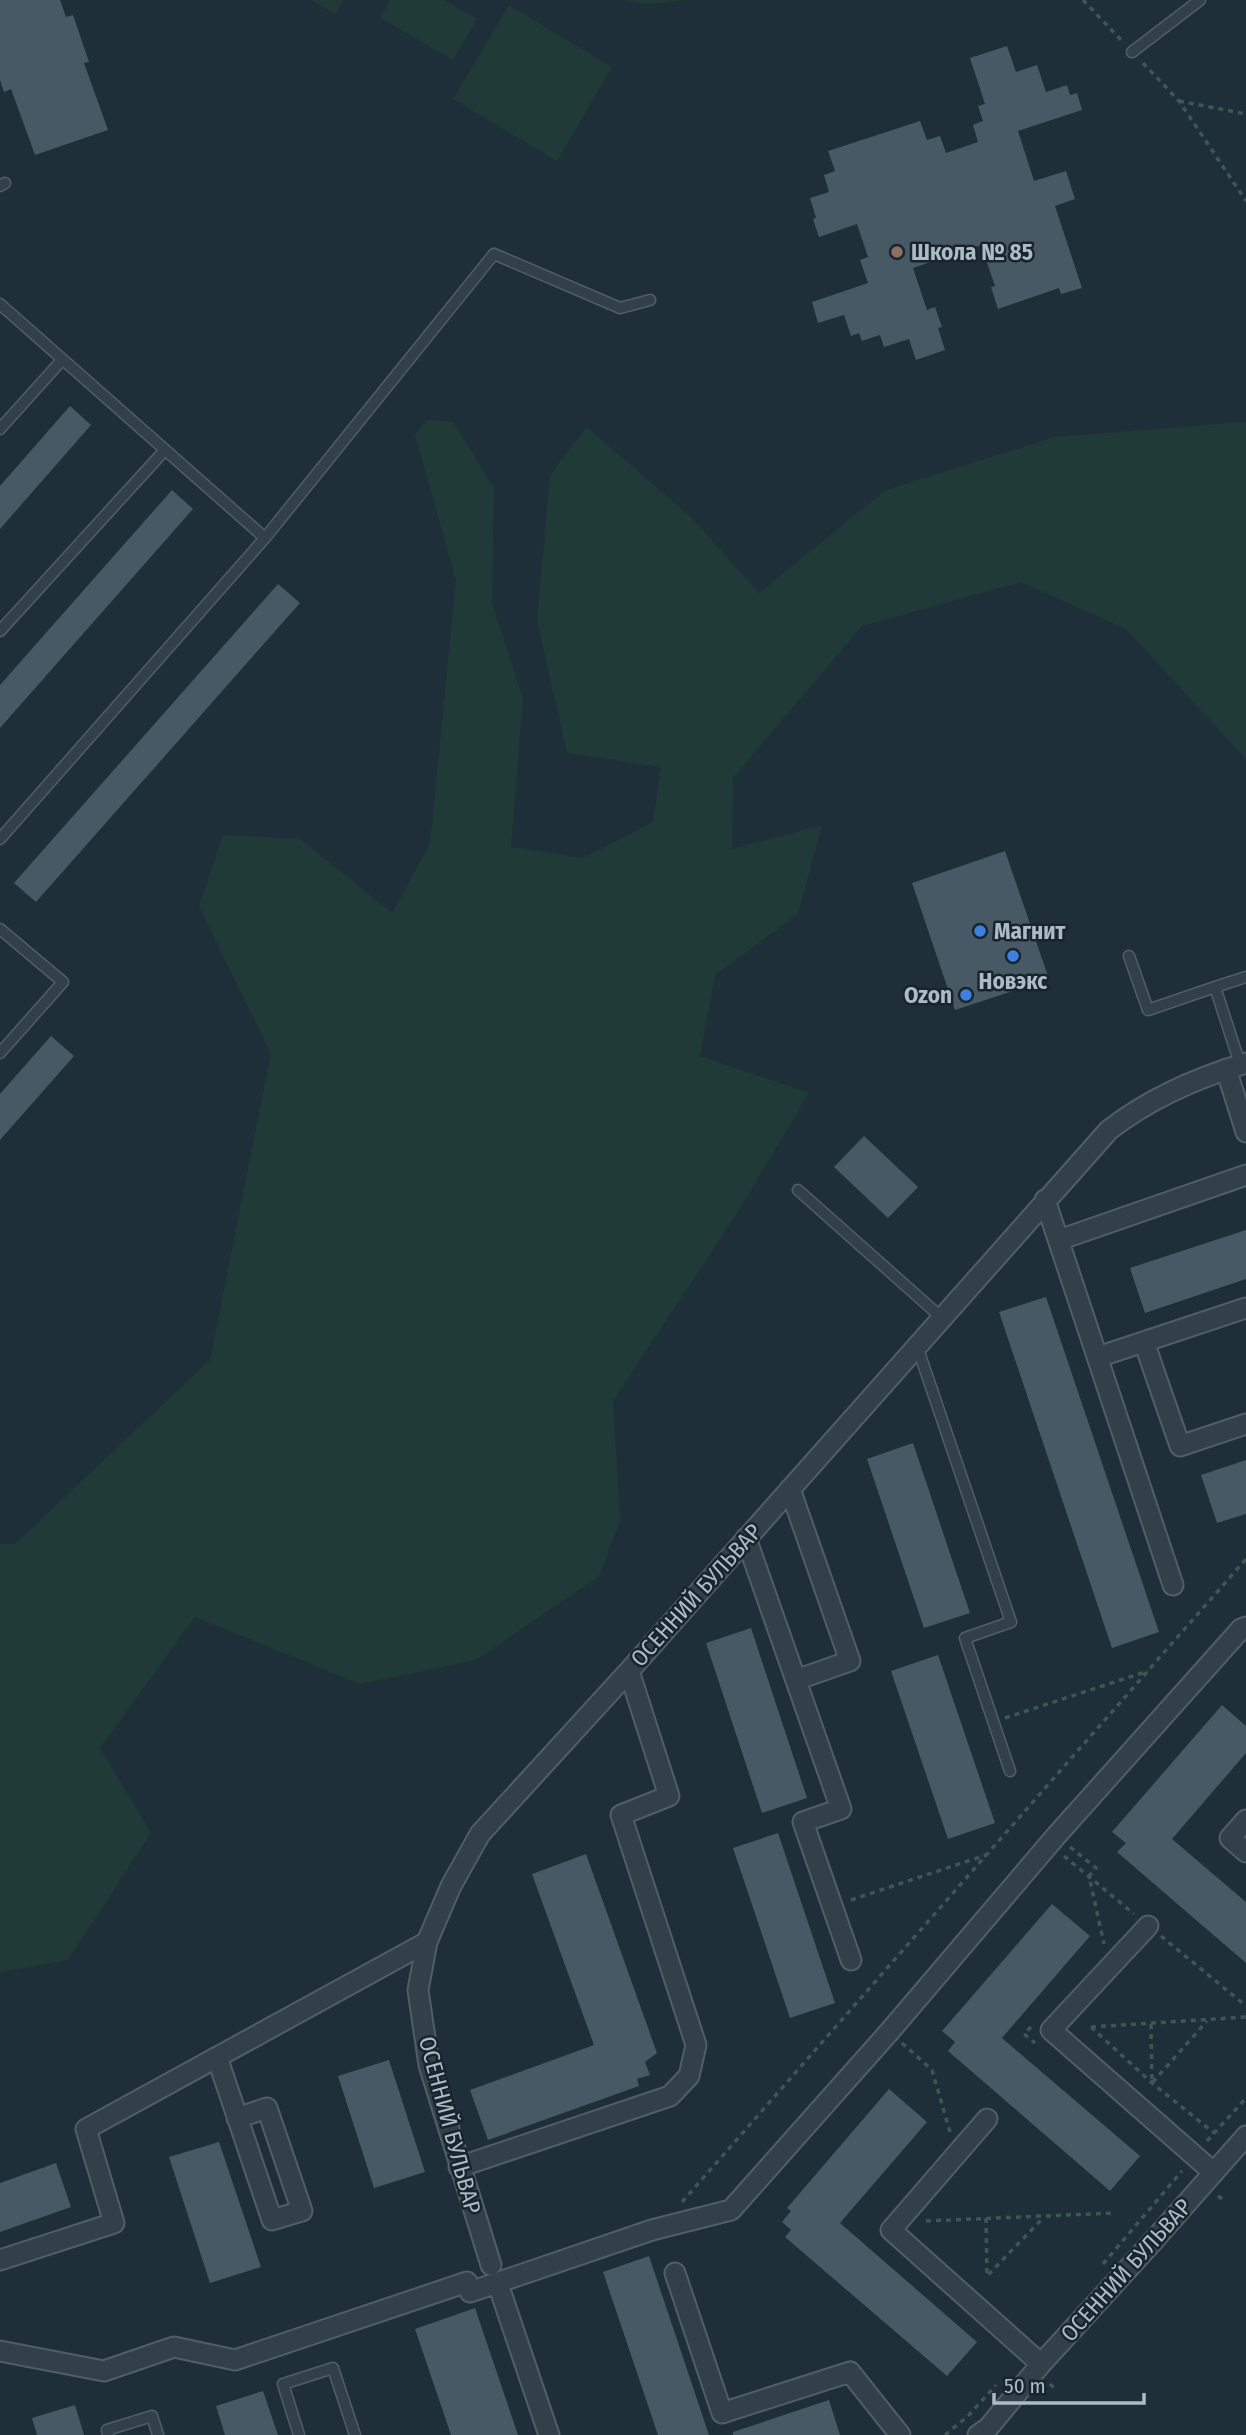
<svg xmlns="http://www.w3.org/2000/svg" width="1246" height="2435" font-family="'Fira Sans Condensed',sans-serif">
  <style>
    .green { fill: #203a37 }
    .building { fill: #465965 }
    .lines { fill: none; stroke-linecap: round; stroke-linejoin: round }
    .lane-casing { stroke: #4f5e67; stroke-width: 13 }
    .street-casing { stroke: #4f5e67; stroke-width: 23 }
    .path { stroke: #3e5654; stroke-width: 3.5; stroke-dasharray: 5 5; stroke-linecap: butt }
    .lane { stroke: #324049; stroke-width: 10 }
    .street { stroke: #324049; stroke-width: 19 }
    .education-dot { fill: #8d6e63; stroke: #18252d; stroke-width: 2.5 }
    .shop-dot { fill: #3f7fe0; stroke: #18252d; stroke-width: 2.5 }
    .labels { text-anchor: middle; stroke-width: 5; stroke-linejoin: round; paint-order: stroke }
    .poi-label { font-size: 23px; font-weight: bold; fill: #acbbc6; stroke: #18252d; text-anchor: start }
    .street-label { font-size: 23px; fill: #acbbc6; stroke: #18252d }
  </style>
  <rect width="100%" height="100%" fill="#1e2f39"/>
  <path class="green" d="M310,0H344L335,14Z
    M390,0H444L477,19L453,60L380,18Z
    M620,0H687L647,4Z
    M509,5L612,67L557,161L453,99Z
    M427,420L453,422L494,488L492,603L523,699L511,847L583,858L653,822L661,767L567,753L537,621L550,475L587,427L694,520L759,593L886,490L1055,437L1246,422V759L1126,629L1021,582L862,626L733,778L732,849L822,825L798,914L715,975L700,1056L809,1093L739,1210L613,1401L620,1521L599,1576L476,1660L360,1684L195,1617L100,1748L151,1833L68,1960L0,1972V1544H15L210,1360L271,1054L199,907L223,835L300,839L392,913L430,844L456,580L415,435Z"/>
  <path class="building" d="M0,0H60L66,17L73,15L89,62L84,63L108,130L35,155L11,89L4,92L0,80Z
    M1007,46L1016,72L1037,65L1046,92L1067,85L1070,95L1077,93L1082,110L1018,131L1034,181L1066,171L1075,199L1055,206L1082,288L1061,294L1059,288L998,309L991,287L995,286L981,245L913,268L927,310L935,307L942,327L938,328L945,350L916,360L909,339L884,347L880,335L862,341L859,333L851,336L844,315L818,323L812,302L868,283L860,260L868,257L857,224L819,237L813,219L816,218L810,198L829,192L824,175L835,171L828,151L920,121L927,140L940,136L946,153L978,142L973,125L983,121L978,106L985,104L970,58Z
    M70,406L91,425L0,529V486Z
    M172,490L193,509L0,728V685Z
    M278,584L300,603L36,902L14,883Z
    M1005,851L1049,979L955,1010L912,883Z
    M51,1036L74,1056L0,1140V1094Z
    M864,1136L918,1187L888,1218L834,1167Z
    M1246,1230V1279L1145,1313L1130,1268Z
    M1046,1297L1159,1632L1112,1648L999,1312Z
    M913,1443L970,1613L924,1628L867,1459Z
    M1246,1460V1514L1217,1523L1201,1475Z
    M751,1628L807,1798L762,1813L706,1643Z
    M938,1655L995,1823L948,1839L891,1671Z
    M1222,1705L1246,1726V1753L1172,1839L1246,1902V1963L1117,1852L1126,1843L1112,1832Z
    M778,1833L835,2003L790,2018L733,1848Z
    M586,1854L657,2053L645,2062L650,2075L637,2079L639,2086L488,2140L470,2090L594,2045L532,1874Z
    M1052,1904L1090,1936L1002,2038L1140,2156L1110,2191L948,2051L955,2042L942,2031Z
    M389,2060L425,2172L374,2188L338,2076Z
    M889,2089L927,2122L840,2223L977,2342L947,2376L785,2237L791,2230L782,2222L791,2211L787,2208Z
    M219,2142L261,2267L210,2283L169,2157Z
    M56,2163L71,2207L0,2232V2183Z
    M649,2256L709,2435H658L603,2272Z
    M475,2308L518,2435H451L415,2329Z
    M263,2391L278,2435H225L216,2406Z
    M829,2400L840,2435H733V2432Z
    M75,2405L84,2435H37L32,2418Z"/>
  <g class="lines">
    <defs>
      <path id="lane" d="M1132,52L1200,0
        M0,186L5,183
        M0,304L265,538L494,254L620,308L650,300
        M0,429L62,360
        M0,631L165,450
        M0,839L265,538
        M0,929L63,982L0,1053
        M1129,956L1148,1010L1215,987
        M1240,1064L1215,987L1246,977
        M798,1190L942,1318
        M917,1346L1011,1622L965,1638L1010,1771
        M108,2435L107,2430L152,2416L158,2435
        M299,2435L283,2384L333,2368L355,2435"/>
      <path id="street" d="M1226,1069L1246,1132
        M1045,1200L1173,1585
        M1059,1240L1246,1175
        M1144,1342L1180,1446L1246,1424
        M1098,1357L1246,1308
        M790,1489L850,1661L796,1680
        M746,1538L841,1809L803,1822L851,1960
        M1246,1820L1230,1838L1246,1852
        M1148,1926L1051,2030L1213,2172
        M217,2057L272,2220L302,2211L267,2108L237,2118
        M987,2119L891,2230L1041,2364
        M459,2167L670,2096L689,2076L696,2045L621,1815L669,1796L629,1671
        M0,2260L114,2223L86,2129L427,1942
        M491,2265L429,2065L418,1990L427,1942L451,1886L480,1834L629,1671L1109,1130C1150,1098 1196,1078 1246,1063
        M675,2273L722,2413L850,2372L900,2435
        M499,2287L549,2435
        M0,2351L104,2371L174,2347L235,2360L467,2282L470,2292L652,2230L731,2210L890,2031L1056,1836L1241,1629L1246,1627
        M978,2435L988,2428L1041,2364L1147,2248L1246,2136"/>
    </defs>
    <use href="#lane" class="lane-casing"/>
    <use href="#street" class="street-casing"/>
    <path class="path" d="M1083,0L1123,42
      M1143,63L1179,101L1246,201
      M1179,101L1246,114
      M1005,1718L1148,1671
      M1070,1847L1096,1868L1089,1876L1104,1944
      M1064,1856L1134,1914
      M851,1900L986,1855
      M1161,1936L1246,2006
      M1151,2024L1152,2083L1207,2021
      M1031,2027L1024,2034L1035,2043
      M1091,2027L1152,2083L1214,2133
      M1091,2027L1246,2017
      M902,2043L932,2070L950,2132
      M1207,2141L1246,2098
      M1218,2196L1226,2202
      M682,2202L1246,1559
      M986,2218L987,2276L1044,2217
      M926,2221L1114,2213
      M1103,2264L1182,2171
      M1050,2384L1057,2391
      M945,2435L968,2416L996,2385"/>
    <use href="#lane" class="lane"/>
    <use href="#street" class="street"/>
  </g>
  <circle class="education-dot" cx="897" cy="252" r="7"/>
  <g class="shop-dot">
    <circle cx="980" cy="931" r="7"/>
    <circle cx="1013" cy="956" r="7"/>
    <circle cx="966" cy="995" r="7"/>
  </g>
  <g class="labels">
    <g class="poi-label">
      <text x="911" y="260">Школа № 85</text>
      <text x="994" y="939">Магнит</text>
      <text x="1013" y="989" text-anchor="middle">Новэкс</text>
      <text x="952" y="1003" text-anchor="end">Ozon</text>
    </g>
    <g class="street-label">
      <text transform="translate(696 1595) rotate(-48)" y="8">ОСЕННИЙ БУЛЬВАР</text>
      <text transform="translate(450 2125) rotate(75)" y="8">ОСЕННИЙ БУЛЬВАР</text>
      <text transform="translate(1126 2270) rotate(-48)" y="8">ОСЕННИЙ БУЛЬВАР</text>
    </g>
  </g>
  <path d="M994 2393v10h150v-10" fill="none" stroke="#acbbc6" stroke-width="3.5"/>
  <text x="1004" y="2393" font-size="21" fill="#acbbc6" stroke="#18252d" stroke-width="5" paint-order="stroke">50 m</text>
</svg>
